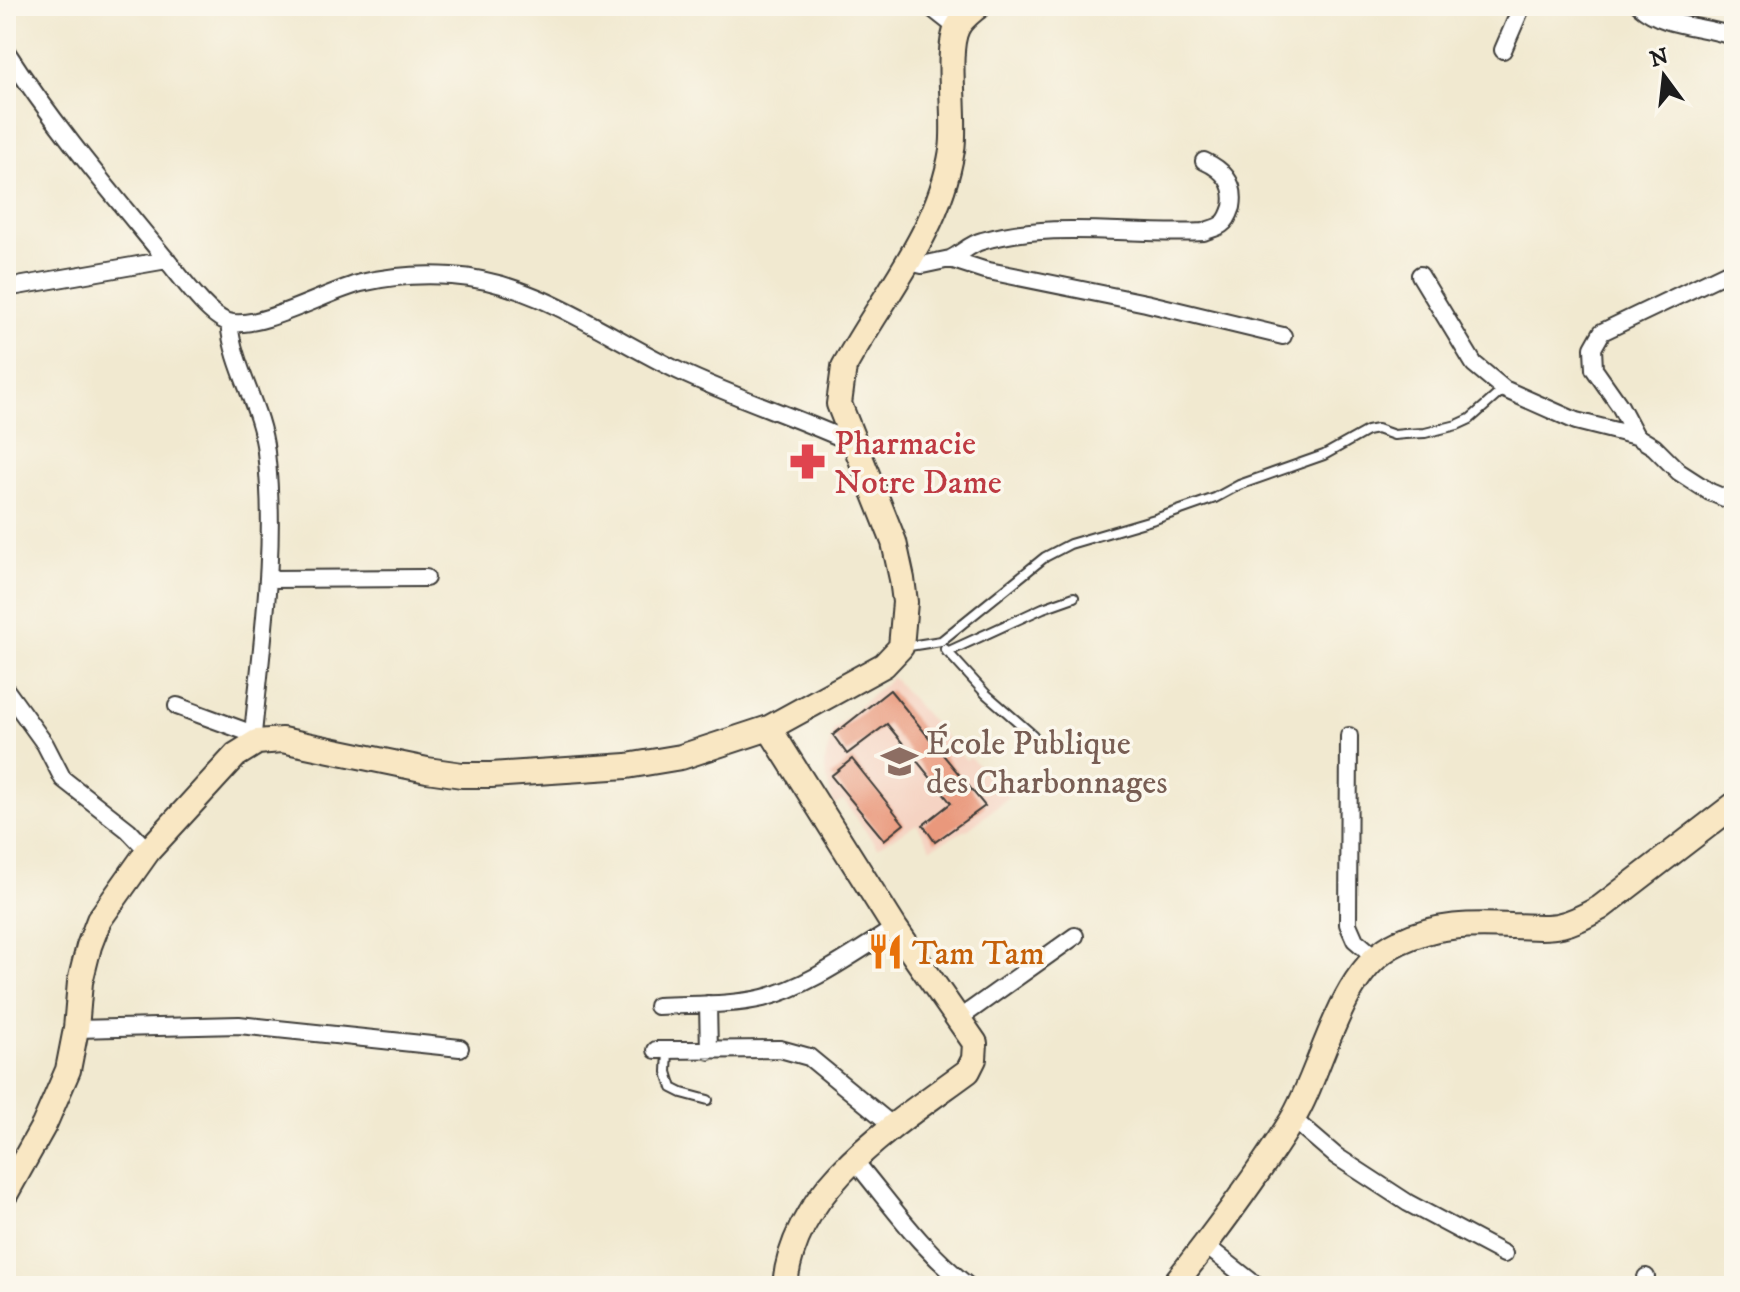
<svg xmlns="http://www.w3.org/2000/svg" width="1740" height="1292" font-family="'IM FELL DW Pica',serif">
  <style>
    .built { fill: #f5d3c2 }
    .building { fill: #e9987b }
    .lines { fill: none; stroke-linecap: round; stroke-linejoin: round }
    .lane-casing { stroke: #3c3b37; stroke-width: 12 }
    .street-casing { stroke: #3c3b37; stroke-width: 20 }
    .secondary-casing { stroke: #3c3b37; stroke-width: 28 }
    .lane { stroke: #fff; stroke-width: 8 }
    .street { stroke: #fff; stroke-width: 16 }
    .secondary { stroke: #f9e7c3; stroke-width: 24 }
    .labels { text-anchor: middle; stroke-width: 7; stroke-linejoin: round; paint-order: stroke }
    .health-label { font-size: 34px; fill: #be3a42; stroke: #fbf7ec; text-anchor: start }
    .education-label { font-size: 34px; fill: #785e54; stroke: #fbf7ec; text-anchor: start }
    .food-label { font-size: 34px; fill: #c56008; stroke: #fbf7ec; text-anchor: start }
  </style>
  <rect width="100%" height="100%" fill="#fbf7ec"/>
  <filter id="ink" filterUnits="userSpaceOnUse"><feTurbulence type="fractalNoise" baseFrequency=".0125" numOctaves="2"/><feDisplacementMap in="SourceGraphic" scale="16" xChannelSelector="R" yChannelSelector="G"/><feConvolveMatrix kernelMatrix="1 2 1 2 8 2 1 2 1" color-interpolation-filters="sRGB"/></filter>
  <filter id="wash" filterUnits="userSpaceOnUse"><feTurbulence type="fractalNoise" baseFrequency=".006" numOctaves="4" result="noise"/><feDisplacementMap in="SourceGraphic" scale="32" xChannelSelector="R" yChannelSelector="G"/><feGaussianBlur stdDeviation="1.8" result="paint"/><feColorMatrix in="noise" values="0 0 0 0 0 0 0 0 0 0 0 0 0 0 0 0 0 1.4 0 .05"/><feComposite in="paint" operator="in"/></filter>
  <g filter="url(#wash)">
    <rect width="100%" height="100%" fill="#f1e9d0"/>
    <path class="built" d="M892,677L966,760L970,757L1009,797L970,828L931,848L917,824L877,847L844,800L833,805L824,765L833,730Z"/>
    <g id="blocks">
      <path class="building" d="M890,690L985,806L935,842L923,825L951,803L887,724L847,754L833,735Z
        M852,759L904,824L884,840L831,776Z"/>
    </g>
  </g>
  <g filter="url(#ink)">
    <use href="#blocks" fill-opacity="0" stroke="#3c3b37" stroke-width="2"/>
    <g class="lines">
      <defs>
        <path id="lane" d="M903,647L941,641L1045,557L1070,544L1155,519L1215,498L1239,485L1324,455L1367,431L1377,429L1394,435L1405,434L1425,433L1457,425L1470,419L1504,389
          M945,649L986,694L1033,735
          M947,652L1043,608L1074,597
          M668,1050L667,1072L672,1088L682,1093L708,1100"/>
        <path id="street" d="M929,6L957,28
          M1640,6C1665,28 1704,25 1734,37
          M1503,50L1522,6
          M6,51C53,124 110,191 165,258C179,274 208,316 228,322C258,331 328,291 361,283C390,276 421,274 452,276C534,281 606,336 679,371C736,398 796,417 853,443
          M950,259C961,254 970,244 982,241C1055,220 1129,236 1204,232C1209,229 1218,228 1222,224C1227,221 1230,213 1232,207C1236,184 1224,170 1204,161
          M909,262L922,265L950,259L984,270L1146,303L1283,336
          M1420,275L1474,364L1504,389L1576,421L1636,436L1654,447L1679,472L1710,492L1734,502
          M6,288L167,260
          M229,322C233,368 261,406 266,452C277,546 262,641 253,734L257,742
          M1636,436L1620,406L1594,369L1593,348L1602,332L1734,269
          M268,579L426,578
          M6,690L45,744L63,779L128,830L148,851
          M177,706L253,734
          M1349,736L1348,924L1355,940L1376,958
          M708,1004L709,1051
          M657,1006C692,1004 729,1006 763,998C810,986 854,953 895,928
          M957,1020L1075,936
          M76,1029L239,1025L460,1048
          M656,1050L780,1049L809,1057L893,1126
          M1293,1119L1336,1156L1408,1203L1504,1254
          M854,1160C894,1208 919,1247 968,1286
          M1205,1245L1257,1286
          M1645,1286L1646,1277"/>
        <path id="secondary" d="M769,728L895,928L975,1043L974,1059L968,1071C895,1125 793,1187 785,1286
          M6,1193L44,1125L68,1070L76,1029L80,982L89,946L99,920L148,851L236,755L257,742L282,740L427,770L462,775H491L627,766L681,757L769,728L884,665L901,647L905,602L902,579L894,542L839,404L844,367C883,295 939,233 952,150C957,118 945,52 957,28C961,19 971,12 978,6
          M1173,1286C1215,1233 1255,1179 1291,1122C1324,1069 1338,970 1399,942C1436,924 1472,924 1512,926C1528,926 1546,929 1561,925C1575,922 1587,915 1600,908L1734,805"/>
      </defs>
      <use href="#lane" class="lane-casing"/>
      <use href="#street" class="street-casing"/>
      <use href="#secondary" class="secondary-casing"/>
      <use href="#lane" class="lane"/>
      <use href="#street" class="street"/>
      <use href="#secondary" class="secondary"/>
    </g>
  </g>
  <defs>
    <symbol id="pharmacy-bare" viewBox="-9 -9 18 18"><path d="M-2-6h4v4h4v4h-4v4h-4v-4h-4v-4h4Z" fill="#e0444e" stroke="#fbf7ec" stroke-width="2.5" paint-order="stroke"/></symbol>
    <symbol id="school-bare" viewBox="-9 -9 18 18"><path d="M0-5L7-2L0 1L-7-2ZM-4 1L0 2.5L4 1V4Q0 6-4 4Z" fill="#8d6e63" stroke="#fbf7ec" stroke-width="2.5" paint-order="stroke"/></symbol>
    <symbol id="restaurant-bare" viewBox="-9 -9 18 18"><path d="M-5-6h1v4h1v-4h1v4h1v-4h1v5L-1.5 .5V6h-2V.5L-5-1ZM5-6V6H3V1.5H1.5Q1.5-4 5-6Z" fill="#e8710a" stroke="#fbf7ec" stroke-width="2.5" paint-order="stroke"/></symbol>
  </defs>
  <g fill-rule="evenodd">
    <use href="#pharmacy-bare" x="782" y="436" width="51" height="51"/>
    <use href="#school-bare" x="874" y="736" width="51" height="51"/>
    <use href="#restaurant-bare" x="860" y="926" width="51" height="51"/>
  </g>
  <g class="labels">
    <g class="health-label">
      <text x="834" y="454">Pharmacie<tspan x="834" dy="39">Notre Dame</tspan></text>
    </g>
    <g class="education-label">
      <text x="926" y="754">École Publique<tspan x="926" dy="39">des Charbonnages</tspan></text>
    </g>
    <g class="food-label">
      <text x="912" y="964">Tam Tam</text>
    </g>
  </g>
  <rect width="1740" height="1292" fill="none" stroke="#fbf7ec" stroke-width="32"/>
  <g transform="translate(1664 76) rotate(345)" stroke="#fbf7ec" stroke-width="6" paint-order="stroke">
  <path d="M0-6L14 30L0 20L-14 30Z" fill="#1c1c1c"/>
  <text y="-12" font-size="22" font-weight="bold" text-anchor="middle" fill="#1c1c1c">N</text>
  </g>
</svg>
